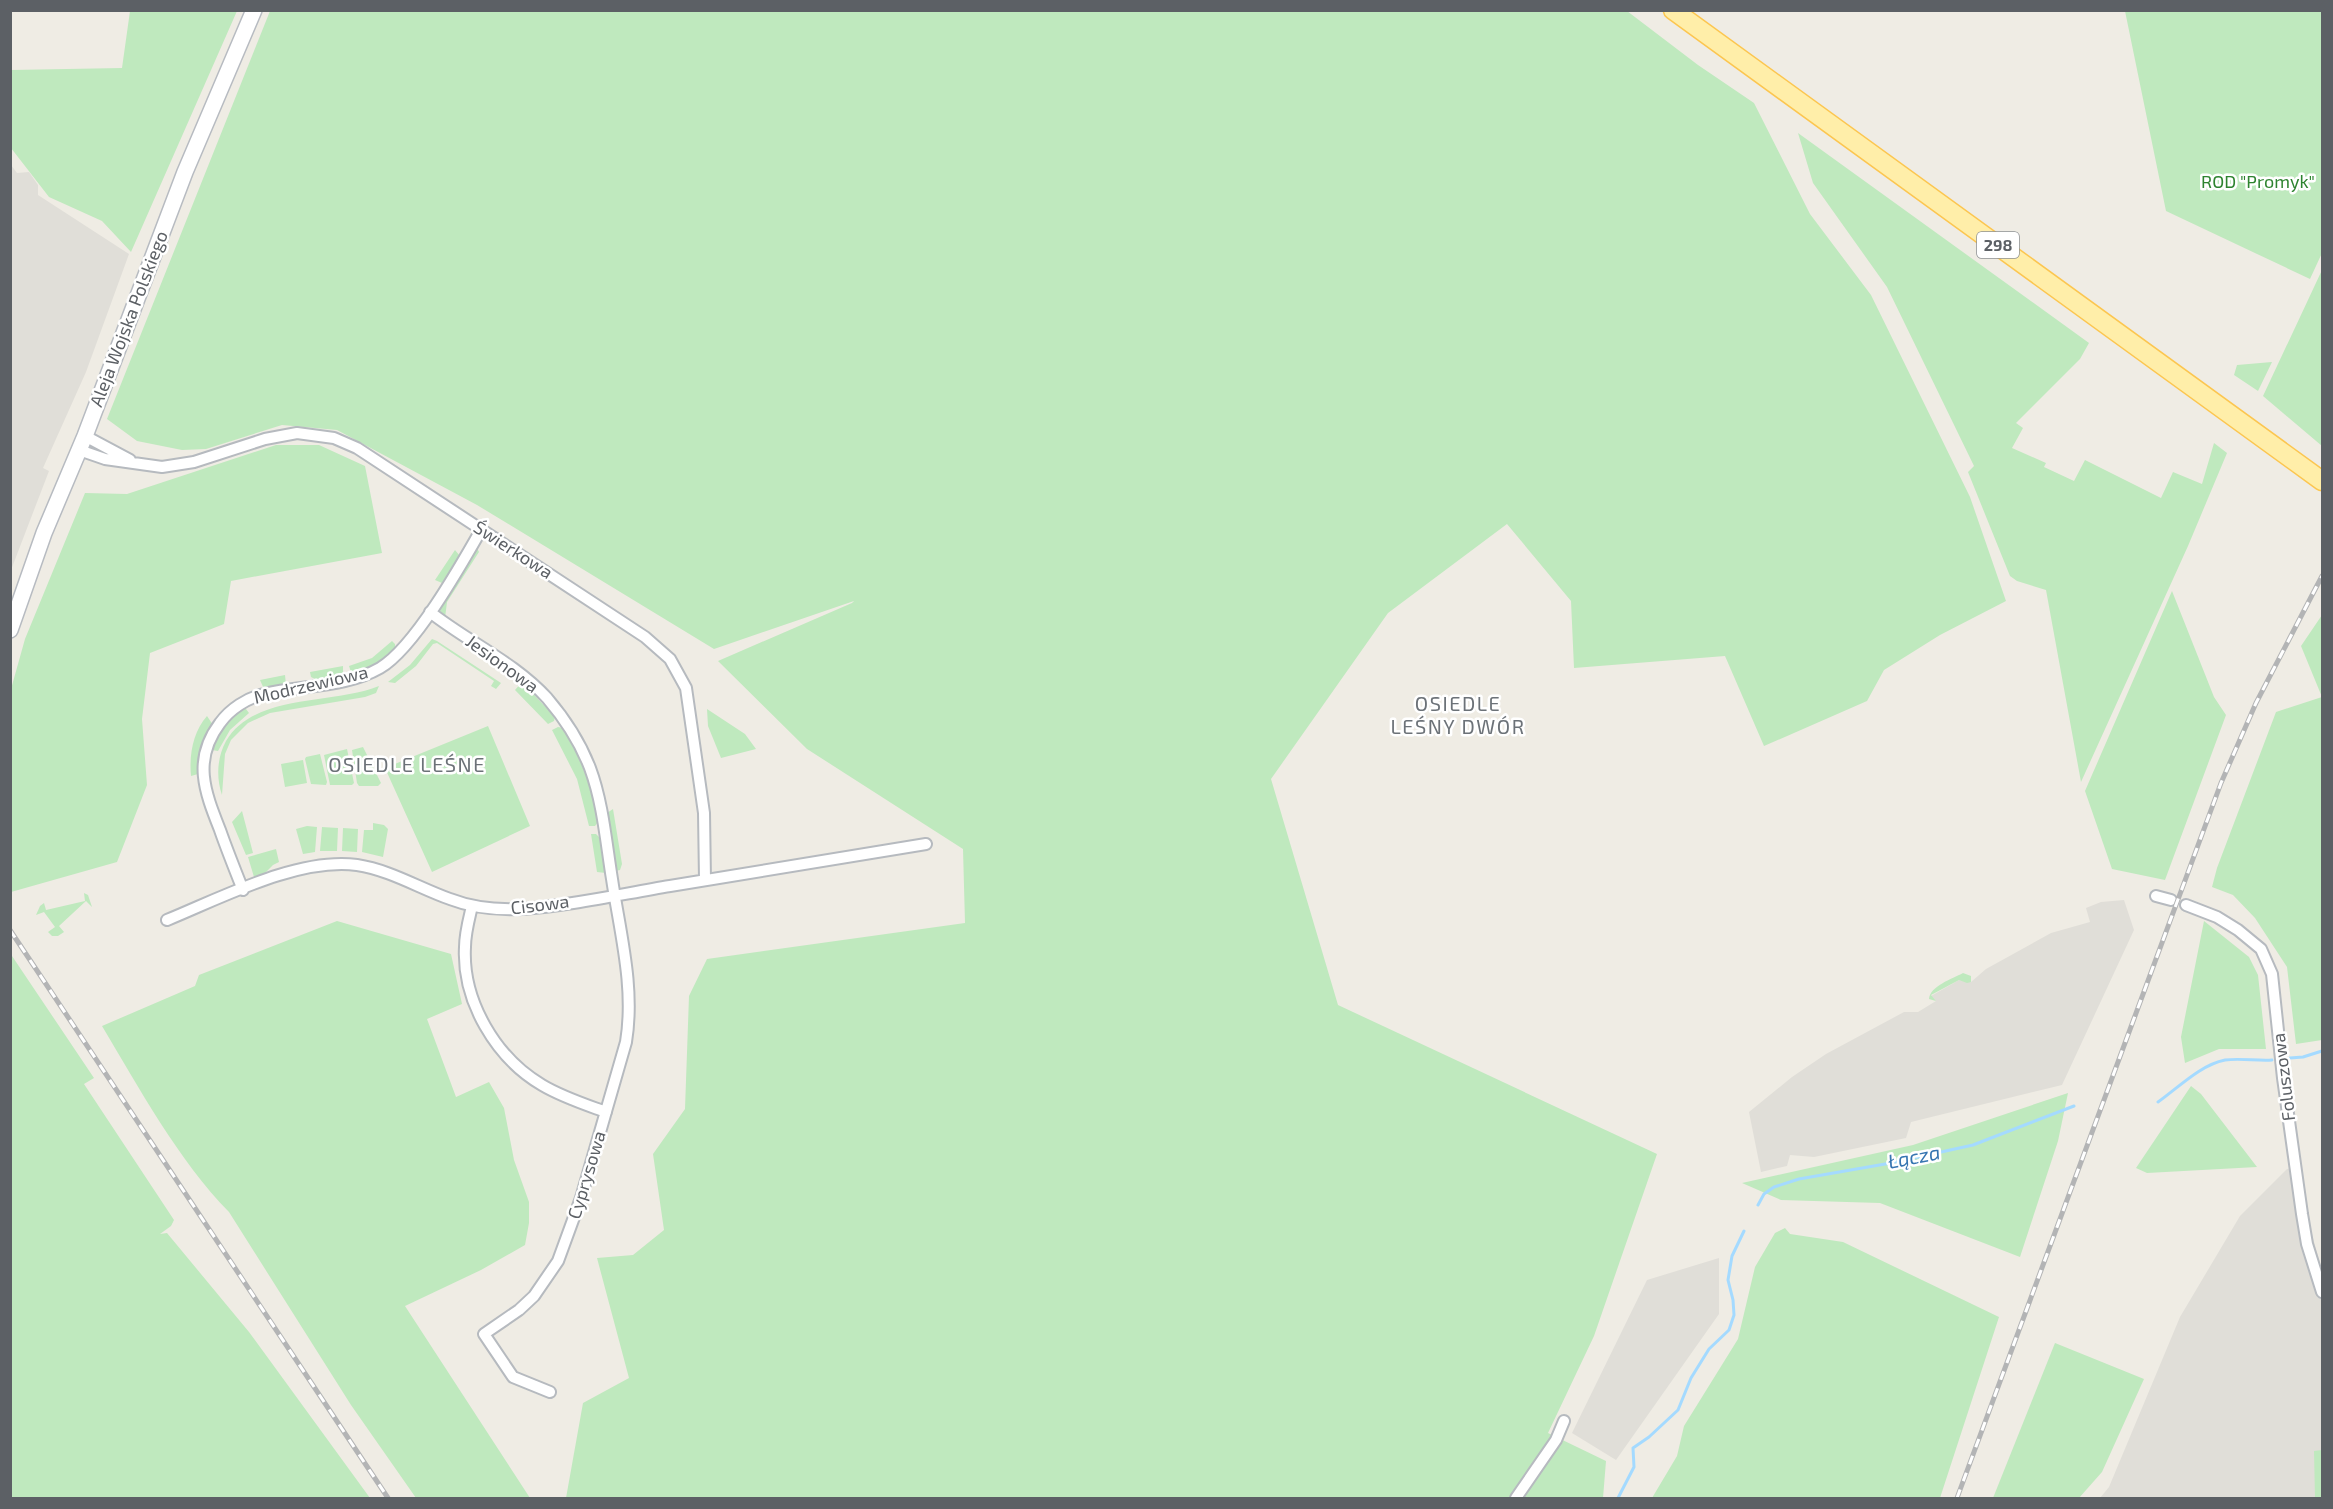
<svg xmlns="http://www.w3.org/2000/svg" width="2333" height="1509" font-family="'Exo 2',sans-serif">
  <style>
    .industrial { fill: #e0ded8 }
    .green { fill: #bfe9be }
    .lines { fill: none; stroke-linecap: round; stroke-linejoin: round }
    .stream { stroke: #a4daff; stroke-width: 3 }
    .street-casing { stroke: #b6babf; stroke-width: 14 }
    .secondary-casing { stroke: #b7bbc1; stroke-width: 18 }
    .primary-casing { stroke: #fcc650; stroke-width: 21 }
    .street { stroke: #fff; stroke-width: 10 }
    .secondary { stroke: #fff; stroke-width: 15 }
    .primary { stroke: #ffeea9; stroke-width: 18 }
    .rail-casing { stroke: #b3b4b5; stroke-width: 5 }
    .rail { stroke: #fff; stroke-width: 3; stroke-dasharray: 9; stroke-linecap: butt }
    .labels { text-anchor: middle; stroke-width: 5; stroke-linejoin: round; paint-order: stroke }
    .shield { fill: #fff; stroke: #8d9093; stroke-width: 1.5 }
    .shield-label { font-size: 16px; font-weight: bold; fill: #5c6065 }
    .park-label { font-size: 18px; fill: #2d832f; stroke: #fff }
    .street-label { font-size: 18px; fill: #5c6065; stroke: #fff }
    .neighbourhood-label { font-size: 20px; letter-spacing: 1.5px; fill: #6c7278; stroke: #fff }
    .water-label { font-size: 20px; font-style: italic; fill: #3675b1; stroke: #fff }
  </style>
  <rect width="100%" height="100%" fill="#efece4"/>
  <path class="industrial" d="M11,165L17,173L29,172L38,185V195L129,254L86,372L43,468L49,471L11,570Z
    M2124,900L2134,930L2062,1085L1911,1122L1906,1138L1814,1157L1790,1155L1787,1166L1761,1172L1749,1112L1792,1077L1826,1054L1904,1012H1918L1936,1001L1931,996L1959,980L1971,982L1986,969L2051,933L2090,922L2086,908L2101,902Z
    M2301,1167L2311,1231L2322,1270V1498H2100L2109,1487L2180,1317L2240,1216L2287,1169Z
    M1719,1258V1314L1616,1460L1572,1433L1647,1280Z"/>
  <path class="green" d="M130,11H237L131,252L102,221L49,197L11,148V70L122,68Z
    M270,11H1627L1698,65L1754,103L1810,214L1871,295L1970,497L2006,601L1940,635L1884,670L1867,701L1764,746L1725,656L1574,668L1571,601L1507,524L1388,613L1271,779L1338,1005L1657,1154L1594,1336L1548,1433L1606,1461L1603,1498H566L583,1403L629,1378L597,1258L633,1255L664,1230L653,1154L685,1109L689,996L707,959L965,923L963,849L807,749L718,661L852,603L854,601L714,649L477,505L337,430L282,425L206,449L182,450L137,441L107,419Z
    M2125,11H2322V253L2310,279L2166,211Z
    M1798,133L2089,343L2080,359L2016,423L2023,428L2012,448L2046,463L2044,467L2074,481L2085,460L2161,498L2173,472L2202,484L2214,443L2227,453L2188,546L2081,782L2046,590L2017,581L2010,576L1968,472L1974,466L1887,287L1813,183Z
    M2322,270V446L2263,396Z
    M2272,362L2258,391L2234,375L2237,365Z
    M276,445H319L365,466L382,553L231,581L224,624L150,653L142,719L147,785L117,862L11,892V689L25,639L85,493L127,494Z
    M477,548L479,552L477,555L447,602L445,618L439,609L441,602Z
    M455,550L460,556L442,583L435,580Z
    M2172,591L2214,697L2226,715L2165,880L2112,869L2085,791Z
    M2322,615V1040L2296,1044L2287,967L2255,918L2233,895L2212,887L2217,868L2276,712L2322,697L2301,646Z
    M432,639L437,641L501,683L496,689L491,686L494,681L437,643L433,644L416,666L395,683L388,682L410,665Z
    M392,641L395,644V650L376,666L352,675L349,666L372,658Z
    M343,666V676L317,680L311,677L310,672Z
    M285,675L286,685L264,689L260,680Z
    M522,682L555,717L554,721L548,724L515,690Z
    M379,686L376,693L365,697L270,713L248,723L231,740L225,754L222,795C216,777 217,758 226,741C254,693 332,705 379,686Z
    M243,708L246,709L249,713L230,730L218,751L212,750C215,733 230,718 243,708Z
    M707,709L745,734L756,749L721,758L708,726Z
    M207,716L213,725L199,761L198,774L191,776C189,755 193,732 207,716Z
    M488,726L530,826L432,872L385,768Z
    M558,727L563,728C581,758 592,787 598,822L595,826H589L577,779L552,730Z
    M363,747L381,783L378,786H359L357,783L352,750Z
    M347,749L354,783L352,785H330L324,755Z
    M320,754L327,782L326,785L311,784L305,759L306,757Z
    M303,760L307,783L285,787L281,764Z
    M613,809L622,864L620,870L615,871L607,813Z
    M242,811L253,853L246,855L232,822Z
    M373,823L384,825L388,829L383,857L362,852L364,830H373Z
    M307,826L317,827L315,852L303,854L296,829Z
    M322,827L338,828L337,851H320Z
    M343,828L358,829L357,852L342,851Z
    M591,834H596L600,838L606,873L597,872Z
    M276,849L279,862L273,865L262,876L254,877L248,857Z
    M84,893L88,895L92,907L86,901L59,926L64,932L58,936H52L48,932L55,927L44,912L36,915L40,906L44,903L46,910L85,901Z
    M337,921L451,954L462,1004L427,1019L456,1097L489,1082L504,1108L514,1160L529,1202V1223L525,1245L481,1270L405,1306L530,1498H416L351,1405L229,1212C179,1161 139,1088 102,1026L195,986L199,975Z
    M2204,921L2249,957L2258,975L2266,1049H2219L2185,1063L2181,1037Z
    M10,953L94,1078L84,1084L174,1220L171,1226L160,1234L167,1233L249,1332L370,1498H11Z
    M1963,973L1971,976V982L1967,983L1959,980L1931,995L1936,1001L1929,999C1930,986 1952,979 1963,973Z
    M2191,1086L2201,1094L2257,1167L2147,1173L2136,1168Z
    M2068,1093L2058,1141L2020,1257L1880,1203L1781,1200L1742,1183L1913,1145Z
    M1785,1228L1790,1234L1843,1242L1999,1317L1940,1498H1652L1677,1456L1684,1426L1738,1339L1755,1267L1775,1233Z
    M2055,1343L2144,1379L2102,1472L2079,1498H1993Z
    M2322,1450V1498H2315L2314,1451Z"/>
  <g class="lines">
    <path class="stream" d="M2290,1058L2303,1057L2322,1051
      M2158,1102C2178,1088 2200,1065 2225,1060C2240,1058 2257,1061 2272,1060
      M1758,1205L1764,1194L1774,1187L1799,1179L1891,1163L1973,1145L2074,1106
      M1618,1498L1634,1467L1633,1448L1649,1437L1678,1410L1691,1378L1709,1349L1729,1330L1734,1315L1733,1300L1728,1280L1732,1256L1744,1231"/>
    <defs>
      <path id="street" d="M85,436L130,460
        M79,450L105,459L162,467L194,462L265,439L297,433L334,438L357,448L645,637L670,659L686,688L704,813L705,880
        M430,612C468,642 514,662 547,698C565,719 580,742 590,768C603,803 606,842 612,879C620,933 635,987 626,1042L581,1198L558,1261L534,1296L519,1310L484,1334L513,1377L550,1392
        M243,890C235,870 227,850 220,830C205,792 192,760 220,723C230,709 247,698 264,694C302,685 345,688 380,668C414,648 460,567 481,530
        M2156,896L2171,900
        M2186,905L2217,917L2238,930L2261,949L2272,974L2283,1078L2302,1214L2307,1244L2322,1292
        M472,906C469,919 465,933 465,947C462,1001 496,1058 542,1085C562,1097 584,1104 606,1112
        M167,920C221,898 298,857 357,865C390,870 419,888 450,899C473,908 498,910 522,909C570,906 622,894 670,886C755,872 840,858 926,844
        M1516,1498L1556,1440L1564,1421"/>
      <path id="secondary" d="M10,630L44,533L85,436L185,172L254,10"/>
      <path id="primary" d="M1673,10L2322,481"/>
    </defs>
    <use href="#street" class="street-casing"/>
    <use href="#secondary" class="secondary-casing"/>
    <use href="#primary" class="primary-casing"/>
    <use href="#street" class="street"/>
    <use href="#secondary" class="secondary"/>
    <use href="#primary" class="primary"/>
    <defs>
      <path id="rail" d="M10,930L388,1498
        M1957,1498L2221,783L2256,703L2322,576"/>
    </defs>
    <use href="#rail" class="rail-casing"/>
    <use href="#rail" class="rail"/>
  </g>
  <g class="labels">
    <rect class="shield" x="1977" y="232" width="42" height="26" rx="4.5"/>
    <g class="shield-label">
      <text x="1998" y="251">298</text>
    </g>
    <g class="park-label">
      <text x="2258" y="188">ROD "Promyk"</text>
    </g>
    <g class="street-label">
      <text transform="translate(129 319) rotate(-69)" y="6">Aleja Wojska Polskiego</text>
      <text transform="translate(513 550) rotate(33)" y="6">Świerkowa</text>
      <text transform="translate(502 664) rotate(36)" y="6">Jesionowa</text>
      <text transform="translate(311 685) rotate(-13)" y="6">Modrzewiowa</text>
      <text transform="translate(540 905) rotate(-7)" y="6">Cisowa</text>
      <text transform="translate(2284 1077) rotate(-97)" y="6">Foluszowa</text>
      <text transform="translate(587 1175) rotate(-73)" y="6">Cyprysowa</text>
    </g>
    <g class="neighbourhood-label">
      <text x="1458" y="711">OSIEDLE<tspan x="1458" dy="23">LEŚNY DWÓR</tspan></text>
      <text x="407" y="772">OSIEDLE LEŚNE</text>
    </g>
    <g class="water-label">
      <text transform="translate(1914 1157) rotate(-11)" y="7">Łącza</text>
    </g>
  </g>
  <rect width="2333" height="1509" fill="none" stroke="#5c6065" stroke-width="24"/>
</svg>
